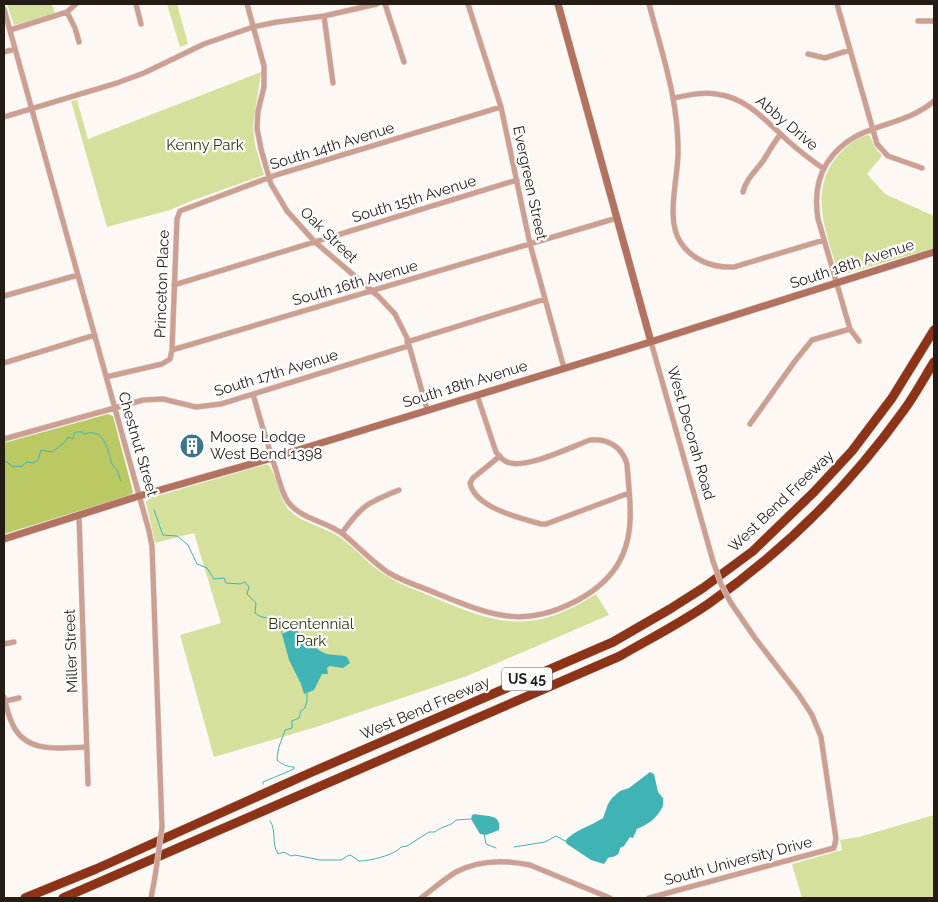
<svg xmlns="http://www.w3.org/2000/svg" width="938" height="902" font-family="Raleway,sans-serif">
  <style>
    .green { fill: #d5e09d }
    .forest { fill: #bac963 }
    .water { fill: #40b4b5 }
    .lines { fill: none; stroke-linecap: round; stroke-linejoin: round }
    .stream { stroke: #40b4b5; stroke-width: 1 }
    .street-casing { stroke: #dbd5d0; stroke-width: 6 }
    .secondary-casing { stroke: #dbd5d0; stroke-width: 8 }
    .highway-casing { stroke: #dbd5d0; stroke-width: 10 }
    .street { stroke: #cc9f92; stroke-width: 5 }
    .secondary { stroke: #b2725f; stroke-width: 7 }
    .highway { stroke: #8c3318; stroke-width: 9 }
    .street-bridge-casing { stroke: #dbd5d0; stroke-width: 6; stroke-linecap: butt }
    .street-bridge { stroke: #cc9f92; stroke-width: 5 }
    .labels { text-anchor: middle; stroke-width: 4.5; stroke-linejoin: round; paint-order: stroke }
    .shield { fill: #fff; stroke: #67605c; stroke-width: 1 }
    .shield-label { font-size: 14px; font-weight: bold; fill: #261c16 }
    .street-label { font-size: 15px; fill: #261c16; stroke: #fff }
    .park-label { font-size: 15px; fill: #2f3409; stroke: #fff }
    .poi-label { font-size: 15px; fill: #261c16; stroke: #fff; text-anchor: start }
  </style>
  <rect width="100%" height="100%" fill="#fef8f4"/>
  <path class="green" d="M7,4H52L55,14L14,25Z
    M167,4H177L188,44L180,47Z
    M261,72L253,126L255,145L264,175L191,201L170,210L107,227L71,101L77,100L88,139Z
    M868,135L870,136L874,146L882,156L867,174L885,194L934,216V248L842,275L839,273L837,269C825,228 807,187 842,151C849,144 858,137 868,135Z
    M267,464C277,471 278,499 290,511C304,524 325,527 341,538C355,548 366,562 381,572C397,584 417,590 435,598C500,626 534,634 596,594L609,615L467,676L313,728L214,757L180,635L221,623L194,533L155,543L146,502L150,498Z
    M934,815V898H802L792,864L842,850L840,840L859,837Z"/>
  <path class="forest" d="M108,414L113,416L132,488L133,492L131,495L4,534V443Z"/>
  <path class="water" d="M293,629C305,634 311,647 324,653C331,656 340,654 347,657L350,663L343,668L330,666L327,668L328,674H322L314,690L304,694L301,684L289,660L282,634Z
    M650,772L654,774L658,792L663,798V806C657,818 649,824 637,829L633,838L630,837L624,846L620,848C619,856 616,856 608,858L604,864L591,860L567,844L565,841C574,830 591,826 603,818L608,804L612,798L620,791L629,788Z
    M475,814C486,817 502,813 499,830L486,835L480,834L471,819L472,815Z"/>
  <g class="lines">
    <path class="stream" d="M4,460L13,467L22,466L27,462L33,463L38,460L41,450L52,452L65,442L68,437L73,439L75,432H82L85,434C105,427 107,450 112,464C113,467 116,468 117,470C119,474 119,478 121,481
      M154,510L163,535L177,536L188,545L197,564L207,568L214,579L224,578L226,583L240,584L245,582L249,587L247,594L256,603L255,613C267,623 277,611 282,634
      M263,784V782L294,769V767C288,767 281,764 277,760C278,746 281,742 285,730L292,728V721L299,718L301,711L305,708L307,701V693
      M270,821C277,831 271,843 278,854L284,852L291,856L295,855L320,860H341L349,855L352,856L359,861C370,861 395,855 401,847L407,846L429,832H435C441,826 452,826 456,820L471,819
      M484,834L486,844L496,848
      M514,847L545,842L556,836L565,841"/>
    <defs>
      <path id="street" d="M136,4L141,24
        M247,4L264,66V87L258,111L257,128L261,149L271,184L287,211L315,242L378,296L395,314L407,338L427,409
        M385,4L404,62
        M468,4L501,107L530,244L564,368
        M649,4C662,53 679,102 678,153C678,180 665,220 681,243C693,261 714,268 734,267L824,240
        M837,4L877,144L888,156L922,168
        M4,9L149,531L152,546L162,827
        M67,12L75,28L79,42
        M324,16L333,83
        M918,21H934
        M10,30L67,12L76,4
        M4,52L15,49
        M808,54L825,58L850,50
        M674,98C688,95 702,92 716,94C746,97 766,121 787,140C798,150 811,160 824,169
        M4,117L117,83L144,73L204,44L253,27L277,22L324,16L377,4
        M743,192C746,179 755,172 763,161C769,152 773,143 781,134
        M174,285L517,180
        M4,296L78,275
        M859,341L850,329L818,219C815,200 816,180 827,163C855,120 899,131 934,101
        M407,342L545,299
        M651,342L713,561
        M172,350L617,218
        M4,363L95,335
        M106,377L162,364L170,359L172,350L177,219L180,211L276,175L501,107
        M253,394C260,420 268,445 276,470C279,480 282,493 288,502C302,520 326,521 343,534C359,547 372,562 389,573C404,582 422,587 438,594C495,617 528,630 585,596C601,586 616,571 623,554C635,526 629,494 627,464C622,447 608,438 590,440C571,447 525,470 507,462C502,460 499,456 496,452L477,395
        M750,424L795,361L812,340L850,329
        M4,439L143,400L163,399L196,407L221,404L408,346
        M500,456L473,478L470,483C475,508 520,518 541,524H546L629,493
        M79,516L88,784
        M342,533C362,505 367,503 399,490
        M4,644L14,642
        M4,697C6,705 8,715 12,723C25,754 59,748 87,747
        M5,701L19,698
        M151,898L155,877
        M421,898C432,890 444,879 456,872C478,860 506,860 530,865L610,898
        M649,898L834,848L836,839L821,737L812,715L799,695L755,638L731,603"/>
      <path id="secondary" d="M558,4L651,342
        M4,539L139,496L272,458L644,344L934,252"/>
      <path id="highway" d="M25,898L96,869L312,772L613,642L670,609L703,588L753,551L814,492L852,451L892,398L934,330
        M63,898L620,656C651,638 683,622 711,602C786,549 851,484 904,410C915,395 924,378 934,362"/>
    </defs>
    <use href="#street" class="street-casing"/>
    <use href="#secondary" class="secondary-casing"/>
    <use href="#highway" class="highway-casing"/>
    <use href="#street" class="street"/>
    <use href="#secondary" class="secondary"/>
    <use href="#highway" class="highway"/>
    <defs>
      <path id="street-bridge" d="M713,561L721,584L731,603
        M155,877L162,827"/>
    </defs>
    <use href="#street-bridge" class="street-bridge-casing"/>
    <use href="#street-bridge" class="street-bridge"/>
  </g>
  <defs>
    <symbol id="building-disc" viewBox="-11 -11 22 22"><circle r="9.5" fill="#3d758f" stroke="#fff"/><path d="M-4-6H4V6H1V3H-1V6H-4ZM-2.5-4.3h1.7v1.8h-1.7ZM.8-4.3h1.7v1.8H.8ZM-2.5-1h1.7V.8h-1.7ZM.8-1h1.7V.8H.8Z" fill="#fff"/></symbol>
  </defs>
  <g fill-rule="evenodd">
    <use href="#building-disc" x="178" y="432" width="28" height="28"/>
  </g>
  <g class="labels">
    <rect class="shield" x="502" y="667.5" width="50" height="23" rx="4"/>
    <g class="shield-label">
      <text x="527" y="684">US 45</text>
    </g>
    <g class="street-label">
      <text transform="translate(787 123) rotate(40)" y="5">Abby Drive</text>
      <text transform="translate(332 146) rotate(-17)" y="5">South 14th Avenue</text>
      <text transform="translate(530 183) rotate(78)" y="5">Evergreen Street</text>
      <text transform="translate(414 199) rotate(-17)" y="5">South 15th Avenue</text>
      <text transform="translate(329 235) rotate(44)" y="5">Oak Street</text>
      <text transform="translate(852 264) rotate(-18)" y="5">South 18th Avenue</text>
      <text transform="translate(355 283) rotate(-16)" y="5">South 16th Avenue</text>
      <text transform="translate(162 284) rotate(-88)" y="5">Princeton Place</text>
      <text transform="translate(276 373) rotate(-17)" y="5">South 17th Avenue</text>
      <text transform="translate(465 384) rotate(-17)" y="5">South 18th Avenue</text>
      <text transform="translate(691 433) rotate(74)" y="5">West Decorah Road</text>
      <text transform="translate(138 444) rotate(74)" y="5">Chestnut Street</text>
      <text transform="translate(781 501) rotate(-44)" y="5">West Bend Freeway</text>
      <text transform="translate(71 651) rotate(-92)" y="5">Miller Street</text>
      <text transform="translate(425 708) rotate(-23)" y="5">West Bend Freeway</text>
      <text transform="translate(738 861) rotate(-15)" y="5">South University Drive</text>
    </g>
    <g class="park-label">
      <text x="205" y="150">Kenny Park</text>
      <text x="311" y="629">Bicentennial<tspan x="311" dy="17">Park</tspan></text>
    </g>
    <g class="poi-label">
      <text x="210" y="442">Moose Lodge<tspan x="210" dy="17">West Bend 1398</tspan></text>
    </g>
  </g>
  <rect width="938" height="902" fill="none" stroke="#261c16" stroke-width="10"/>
</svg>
